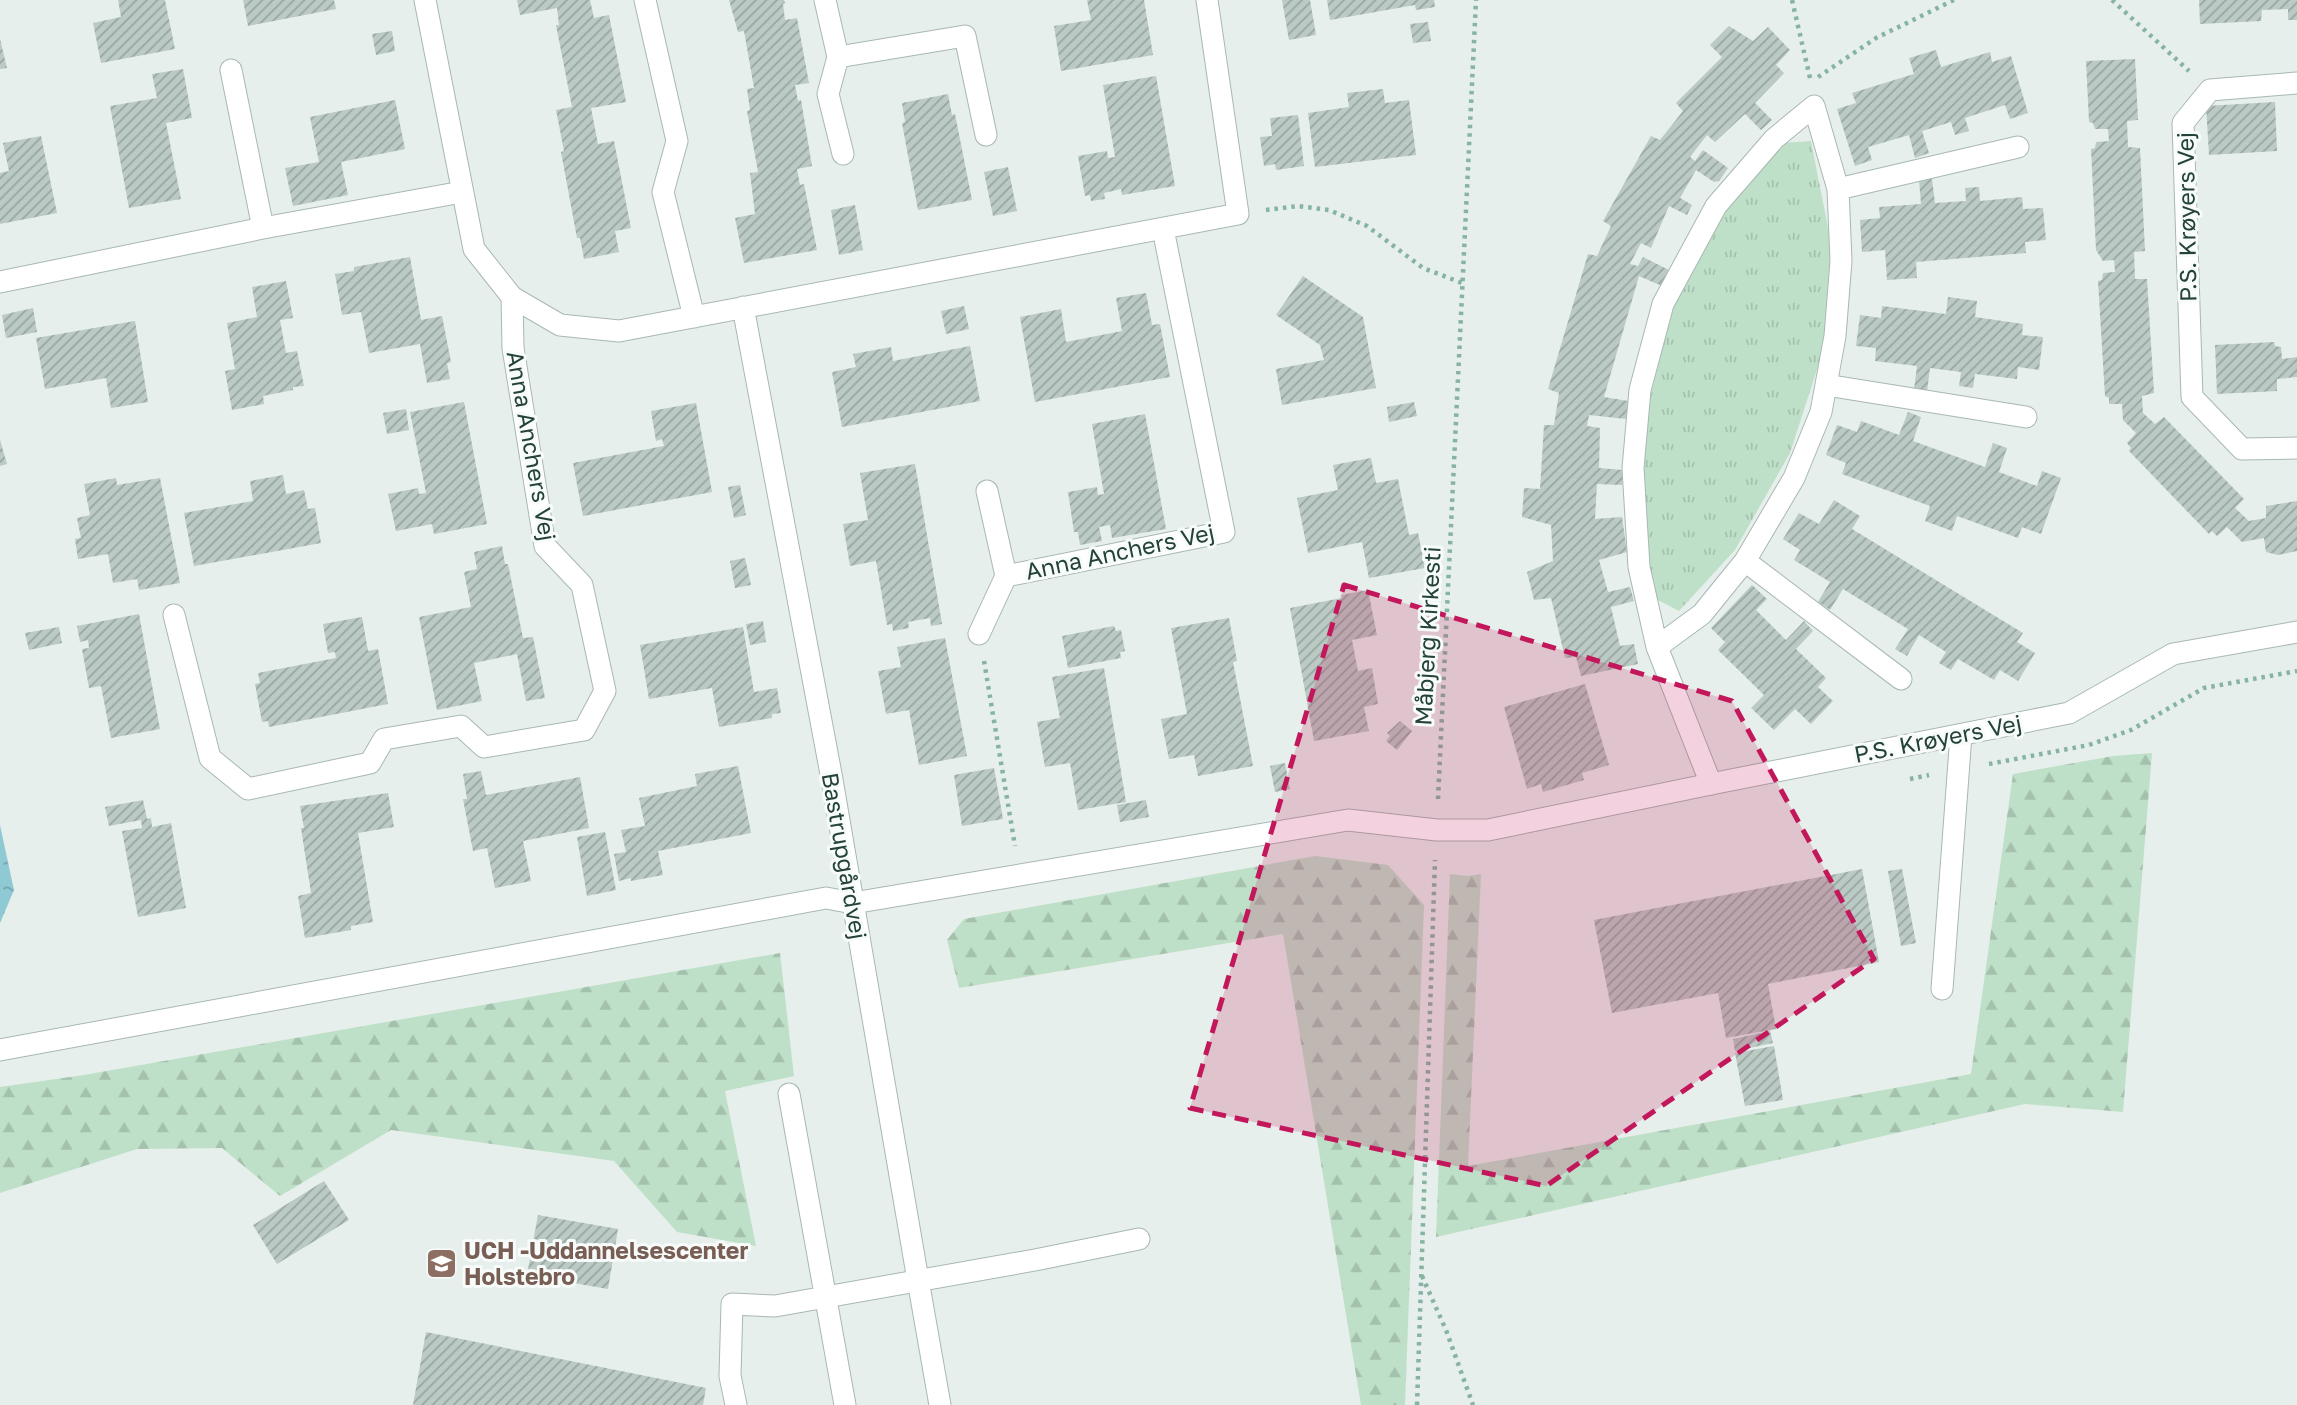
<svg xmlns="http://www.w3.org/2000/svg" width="2297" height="1405" font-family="'Golos Text',sans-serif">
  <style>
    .grass { fill: url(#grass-tufts) }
    .forest { fill: url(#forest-firs) }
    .water { fill: url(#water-ripples) }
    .building { fill: url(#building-hatch) }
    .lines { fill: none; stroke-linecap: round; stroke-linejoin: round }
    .lane-casing { stroke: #a8b8b2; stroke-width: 23 }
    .street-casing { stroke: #a8b8b2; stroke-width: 23 }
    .secondary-casing { stroke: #a4bbb3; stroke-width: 23 }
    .path { stroke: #86b3a5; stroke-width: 4.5; stroke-dasharray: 3.5 5; stroke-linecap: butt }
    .lane { stroke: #fff; stroke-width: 21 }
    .street { stroke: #fff; stroke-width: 21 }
    .secondary { stroke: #fff; stroke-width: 21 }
    .marked { fill: #c2185b; fill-opacity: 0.2; stroke: #c2185b; stroke-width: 5; stroke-dasharray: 14 9; stroke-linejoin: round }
    .labels { text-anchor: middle; stroke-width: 6; stroke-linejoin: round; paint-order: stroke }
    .street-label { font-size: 23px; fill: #24423a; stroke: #f7fbf9 }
    .education-label { font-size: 23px; font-weight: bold; fill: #785e54; stroke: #f7fbf9; text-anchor: start }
  </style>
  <defs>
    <pattern id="grass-tufts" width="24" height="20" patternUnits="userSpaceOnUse" patternTransform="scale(1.75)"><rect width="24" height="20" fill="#bfe0c8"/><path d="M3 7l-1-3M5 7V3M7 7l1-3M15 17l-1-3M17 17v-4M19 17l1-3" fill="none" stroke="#a4c1ad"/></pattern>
    <pattern id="forest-firs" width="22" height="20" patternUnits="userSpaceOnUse" patternTransform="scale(1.75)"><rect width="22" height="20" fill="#bfe0c8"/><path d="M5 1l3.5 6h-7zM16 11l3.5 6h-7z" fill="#a4c1ad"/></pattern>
    <pattern id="water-ripples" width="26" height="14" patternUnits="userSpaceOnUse" patternTransform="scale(1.75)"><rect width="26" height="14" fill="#8ec9d4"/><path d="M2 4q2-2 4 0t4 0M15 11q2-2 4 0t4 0" fill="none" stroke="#74a5ad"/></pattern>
    <pattern id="building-hatch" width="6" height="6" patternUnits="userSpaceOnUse" patternTransform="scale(1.75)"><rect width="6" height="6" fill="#bbcac4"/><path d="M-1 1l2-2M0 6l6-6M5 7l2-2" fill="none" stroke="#98a6a0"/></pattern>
  </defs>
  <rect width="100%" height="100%" fill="#e6efeb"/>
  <path class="grass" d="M1811,141L1831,243L1823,351L1790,453L1735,550L1679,611L1654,598L1644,510L1642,430L1673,307L1728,202L1781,143Z"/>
  <path class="forest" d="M2152,753L2123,1112L2025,1104L1436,1237L1450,874L1468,876L1481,874L1468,1166L1971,1074L2013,774L2113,756Z
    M1315,856L1388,865L1424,905L1405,1405H1361L1283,934L959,988L947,940L964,919Z
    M780,953L794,1076L725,1091L756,1246L677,1232L614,1161L391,1130L280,1196L222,1148L137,1149L0,1193V1087L84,1075Z"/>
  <path class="water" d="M0,825L14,890L0,923Z"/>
  <path class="building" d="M118,0H165L175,49L101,63L93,23L121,17Z
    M243,0H334L336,9L248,26Z
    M517,0H590L594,18L609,15L626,102L591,108L598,144L614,141L631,228L615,231L619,252L584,259L580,238H577L561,152L564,151L556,110L572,107L556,25H559L557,8L520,15Z
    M729,0H784L785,3L783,4L785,20L797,18L809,83L795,85L798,101L801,100L812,166L797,169L800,185L804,184L817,250L744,263L735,218L755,214L750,173L758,172L747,111L750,110L747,89L754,88L744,31L738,32Z
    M1087,0H1144L1153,55L1061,71L1054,26L1091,20Z
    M1282,0H1310L1316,35L1289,40Z
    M1327,0H1434L1435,7L1416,10L1415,5L1330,20Z
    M2199,0H2297V20H2288V9L2262,10L2261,21L2200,24Z
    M1428,22L1431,41L1413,43L1410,24Z
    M1729,26L1753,41L1768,27L1790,50L1776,65L1784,73L1755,103L1772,120L1761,130L1745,114L1715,142L1707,135L1690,157L1695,161L1703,150L1728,168L1719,181L1714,182L1696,170L1680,198L1692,205L1687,215L1669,206L1651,248L1641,243L1630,264L1638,266L1643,257L1669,270L1662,286L1639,276L1604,397L1628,401L1626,419L1589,415L1587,426L1600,428L1599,468L1623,470L1622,485L1597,484L1595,519L1622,517L1627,552L1599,560L1608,592L1630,587L1634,601L1611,607L1620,646L1634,644L1638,664L1581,676L1576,657L1565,658L1551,598L1534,600L1527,572L1553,561L1551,525L1522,517L1524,488L1540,489L1544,425H1554L1559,393L1548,389L1588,254L1597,256L1611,226L1603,221L1651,136L1660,140L1683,111L1676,103L1722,57L1710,45Z
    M392,31L395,51L376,55L372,34Z
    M0,39L7,68L0,69Z
    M1936,50L1941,67L1990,52L1992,62L2011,56L2028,113L2010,119L2005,105L1965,118L1969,131L1955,135L1951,122L1922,131L1929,153L1915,158L1909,135L1868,147L1872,160L1855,166L1837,109L1856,103L1852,93L1914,74L1909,58Z
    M2135,59L2138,120L2127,121L2128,147L2140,148L2145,251L2134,252L2135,279H2147L2154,393L2142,396L2143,413L2155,424L2164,417L2244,499L2235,508L2249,521L2266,518V506L2297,501V551L2278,555L2266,552L2264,538L2242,542L2227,527L2217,536L2212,531L2209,534L2129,451L2131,448L2127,443L2136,433L2123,420L2122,404H2109V398L2105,396L2098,281L2102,280L2103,273L2115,272L2114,260L2103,261L2096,250L2091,149L2095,148L2096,142L2109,141L2108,129H2095L2093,123L2089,122L2086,61Z
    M183,69L192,118L166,123L181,199L129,208L110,106L157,98L152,74Z
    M1156,76L1175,186L1122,195L1121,189L1104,193L1105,199L1091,201L1090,195L1085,196L1078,156L1107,151L1108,158L1115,157L1103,85Z
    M1383,89L1385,103L1409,100L1416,155L1315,167L1308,113L1349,107L1347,93Z
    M948,94L952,115L955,114L972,200L918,210L902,123L905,122L902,103Z
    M395,100L405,149L341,162L348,195L293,206L285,168L319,162L310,117Z
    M2275,102L2277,151L2209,155L2206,106Z
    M1298,115L1304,166L1276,170L1275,164L1264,166L1260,137L1272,136L1270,118Z
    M41,136L57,213L0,224V173L9,171L3,143Z
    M1008,167L1017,211L993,216L984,172Z
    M1932,179L1935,203L1966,201L1965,188L1979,187L1980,201L2022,197L2023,209L2043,208L2046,240L2025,242L2026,253L1916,262L1917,278L1887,280L1885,250L1862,252L1860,220L1880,218L1879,207L1921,204L1919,180Z
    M855,205L863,250L839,255L831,210Z
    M410,257L421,320L442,316L451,362L447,363L450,379L427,383L420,344L369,353L361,312L342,315L335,274L354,271V267Z
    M1303,276L1363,317L1376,388L1282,405L1276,369L1324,360L1320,345L1276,315Z
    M286,281L293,318L280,320L286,353L297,351L304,386L293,387V390L263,396L264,404L232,410L225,371L235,369L227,323L257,317L252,287Z
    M1146,293L1152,325L1160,324L1170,377L1035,402L1020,317L1061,309L1066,342L1122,331L1116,298Z
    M1948,297L1977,301L1975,317L2023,324L2022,335L2043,337L2039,370L2018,367L2017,379L1975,374L1973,388L1959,386L1961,372L1930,368L1927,392L1914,390L1917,366L1875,361L1876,348L1856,346L1860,315L1881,318L1882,306L1946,314Z
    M964,306L969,329L946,334L941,311Z
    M33,308L37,332L6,338L2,315Z
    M135,321L148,402L111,408L106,378L45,389L36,338Z
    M2274,342L2275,346L2281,347L2282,359L2297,357V377L2277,379V391L2217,394L2215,345Z
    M970,346L980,401L842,427L832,372L856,367L853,354L891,347L893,361Z
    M464,402L487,524L434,534L432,524L396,531L388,494L418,488L419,494L426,493L410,412Z
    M1414,402L1417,416L1389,422L1387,407Z
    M696,403L712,492L583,516L573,463L664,446L662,439L656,441L651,411Z
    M406,409L409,430L387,434L383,413Z
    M1908,412L1921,417L1913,441L1985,467L1993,443L2007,448L1999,472L2037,486L2042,471L2061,478L2041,534L2022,527L2018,538L1957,516L1952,531L1925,521L1930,506L1842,474L1846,463L1826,455L1837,425L1857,432L1861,421L1899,435Z
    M1145,414L1166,529L1112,538L1110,525L1099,527L1102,541L1080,545L1078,532H1074L1068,492L1097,487L1098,495L1104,494L1092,424Z
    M0,440L7,464L0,466Z
    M1371,458L1376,483L1398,479L1409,535L1418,533L1425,568L1369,578L1362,542L1308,553L1297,498L1338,490L1333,465Z
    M915,464L942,624L931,626L930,618L908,622L909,628L893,631L892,624L887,625L876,561L850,566L843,524L868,520L860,473Z
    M283,475L286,494L304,490L308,509L315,508L321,543L194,566L184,513L253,501L250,481Z
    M116,478L117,485L160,478L180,583L139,590L137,579L113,583L108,554L78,559L75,539L81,538L77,518L90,515L84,484Z
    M740,485L746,515L734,518L728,487Z
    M1834,500L1860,516L1852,529L2023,633L2017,642L2035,653L2018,681L2000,670L1994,680L1958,659L1951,670L1939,663L1946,652L1919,635L1907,656L1895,649L1908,629L1843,589L1830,610L1818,602L1830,582L1794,560L1800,550L1783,539L1799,513L1819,524Z
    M502,546L505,564H508L523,638L533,637L545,698L526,701L517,654L474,663L482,701L437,710L419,617L471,607L464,572L477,569L474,552Z
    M745,558L751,585L735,588L730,561Z
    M1752,585L1767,599L1756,610L1786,640L1804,621L1813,631L1796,649L1826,678L1818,687L1833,701L1811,724L1795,709L1774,730L1751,708L1764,695L1718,650L1725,642L1711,628Z
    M1368,590L1377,635L1352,640L1358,671L1372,668L1378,704L1364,707L1369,731L1314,741L1290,608L1342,598L1341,595Z
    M139,614L160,729L111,738L101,686L89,688L82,649L89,648L88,640L80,642L77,626Z
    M362,617L368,651L378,649L388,704L269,727L268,721L262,722L255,684L260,683L258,673L336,658L335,652L328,653L323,624Z
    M1229,618L1237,661L1233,662L1253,766L1198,776L1194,755L1169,759L1161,719L1187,714L1171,628Z
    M763,621L766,642L750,645L746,624Z
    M1114,626L1116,631L1121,630L1125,651L1120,652L1121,658L1068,668L1062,636Z
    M59,627L62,643L29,650L25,633Z
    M743,627L754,692L777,688L781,713L772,714V718L719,727L712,688L649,699L640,645Z
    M945,638L967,756L919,765L909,710L886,714L878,671L901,667L897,647Z
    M1104,668L1126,802L1078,810L1070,763L1045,767L1037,722L1060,718L1052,677Z
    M1585,684L1609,765L1582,773L1584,780L1543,792L1541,784L1527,789L1504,707Z
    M1400,721L1412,731L1397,750L1386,741L1390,736L1387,733Z
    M1285,763L1290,789L1275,792L1270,766Z
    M738,766L751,833L658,851L663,875L631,881V878L619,881L614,854L626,852L621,830L645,826L639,798L697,786L695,774Z
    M994,768L1003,819L962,826L954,775Z
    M481,771L486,795L580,777L589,828L523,841L531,881L495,888L487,848L473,851L463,799H467L463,774Z
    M388,793L394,827L358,833L373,922L351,926V930L305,938L298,896L311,893L301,828H304L300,806Z
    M143,800L147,819L151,818L152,827L171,823L186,908L138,917L122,831L142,828L141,820L109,826L105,807Z
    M1146,800L1149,817L1120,822L1117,805Z
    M605,832L616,890L587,896L577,837Z
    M1862,869L1879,962L1768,984L1776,1029L1726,1038L1718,993L1612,1013L1594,920Z
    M1902,869L1916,943L1901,946L1888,871Z
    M1770,1031L1773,1043L1735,1051L1733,1039Z
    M1774,1046L1783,1100L1745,1106L1735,1053Z
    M324,1181L349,1220L277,1264L253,1225Z
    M538,1215L618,1229L608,1289L527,1275Z
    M426,1332L706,1388L703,1405H413Z"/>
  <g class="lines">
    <defs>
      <path id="lane" d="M979,634L1006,576
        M1942,989L1961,735
        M0,1050L826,898L853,903L1348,820L1437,830H1488L1711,784
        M789,1094L845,1405
        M736,1405L730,1376L732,1304L775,1306L1035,1260L1139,1239"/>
      <path id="street" d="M425,0L474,249L512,297L560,325L619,331L1238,214L1207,0
        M645,0L677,141L663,192L694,317
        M825,0L838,57L828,94L843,154
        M838,57L965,36L986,135
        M231,70L263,228
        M2297,83L2210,90L2183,123L2192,397L2242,449L2297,448
        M1838,189L2018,147
        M0,282L263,228L462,192
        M743,307L831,774L918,1280
        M1826,385L2026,417
        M987,491L1006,576L1224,532L1163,229
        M1745,561L1901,679
        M174,615L210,758L248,789L370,763L384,739L461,726L484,747L584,730L605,691L582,585L545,546L513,348L512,297
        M1657,647L1702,614L1745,561L1794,478L1821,412L1835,336L1841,261L1838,189L1814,106L1774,139L1716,206L1663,304L1640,390L1633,468L1639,567L1657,647L1711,784L2069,713L2173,654L2297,632"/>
      <path id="secondary" d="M918,1280L940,1405"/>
    </defs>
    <use href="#lane" class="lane-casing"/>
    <use href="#street" class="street-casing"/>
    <use href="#secondary" class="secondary-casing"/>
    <path class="path" d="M1792,0L1810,78
      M2112,0L2189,71
      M1818,77L1876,38L1954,0
      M1266,210L1298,206L1329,210L1367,226L1423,268L1462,283
      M984,661L1015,846
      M1989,764L2089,745L2131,730L2204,688L2297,671
      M1910,779L1929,775
      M1438,799L1476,0
      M1422,1276L1446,1330L1473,1405
      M1417,1405L1435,860"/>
    <use href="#lane" class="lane"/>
    <use href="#street" class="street"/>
    <use href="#secondary" class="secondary"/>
  </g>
  <path class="marked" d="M1344,585L1732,701L1874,959L1546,1186L1190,1108Z"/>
  <defs>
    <symbol id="school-square" viewBox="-11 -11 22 22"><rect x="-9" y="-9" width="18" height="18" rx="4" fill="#8d6e63" stroke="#f7fbf9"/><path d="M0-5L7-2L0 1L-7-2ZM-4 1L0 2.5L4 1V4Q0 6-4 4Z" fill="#fff"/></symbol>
  </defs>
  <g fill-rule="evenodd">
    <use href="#school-square" x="424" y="1246" width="35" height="35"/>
  </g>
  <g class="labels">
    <g class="street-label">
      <text transform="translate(2187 217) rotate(-91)" y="8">P.S. Krøyers Vej</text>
      <text transform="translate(531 446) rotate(80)" y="8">Anna Anchers Vej</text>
      <text transform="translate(1120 552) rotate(-12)" y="8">Anna Anchers Vej</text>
      <text transform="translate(1428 636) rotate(-87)" y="8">Måbjerg Kirkesti</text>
      <text transform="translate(1938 739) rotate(-11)" y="8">P.S. Krøyers Vej</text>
      <text transform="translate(844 856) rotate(80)" y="8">Bastrupgårdvej</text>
    </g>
    <g class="education-label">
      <text x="464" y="1259">UCH -Uddannelsescenter<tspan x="464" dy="26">Holstebro</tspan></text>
    </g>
  </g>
</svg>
